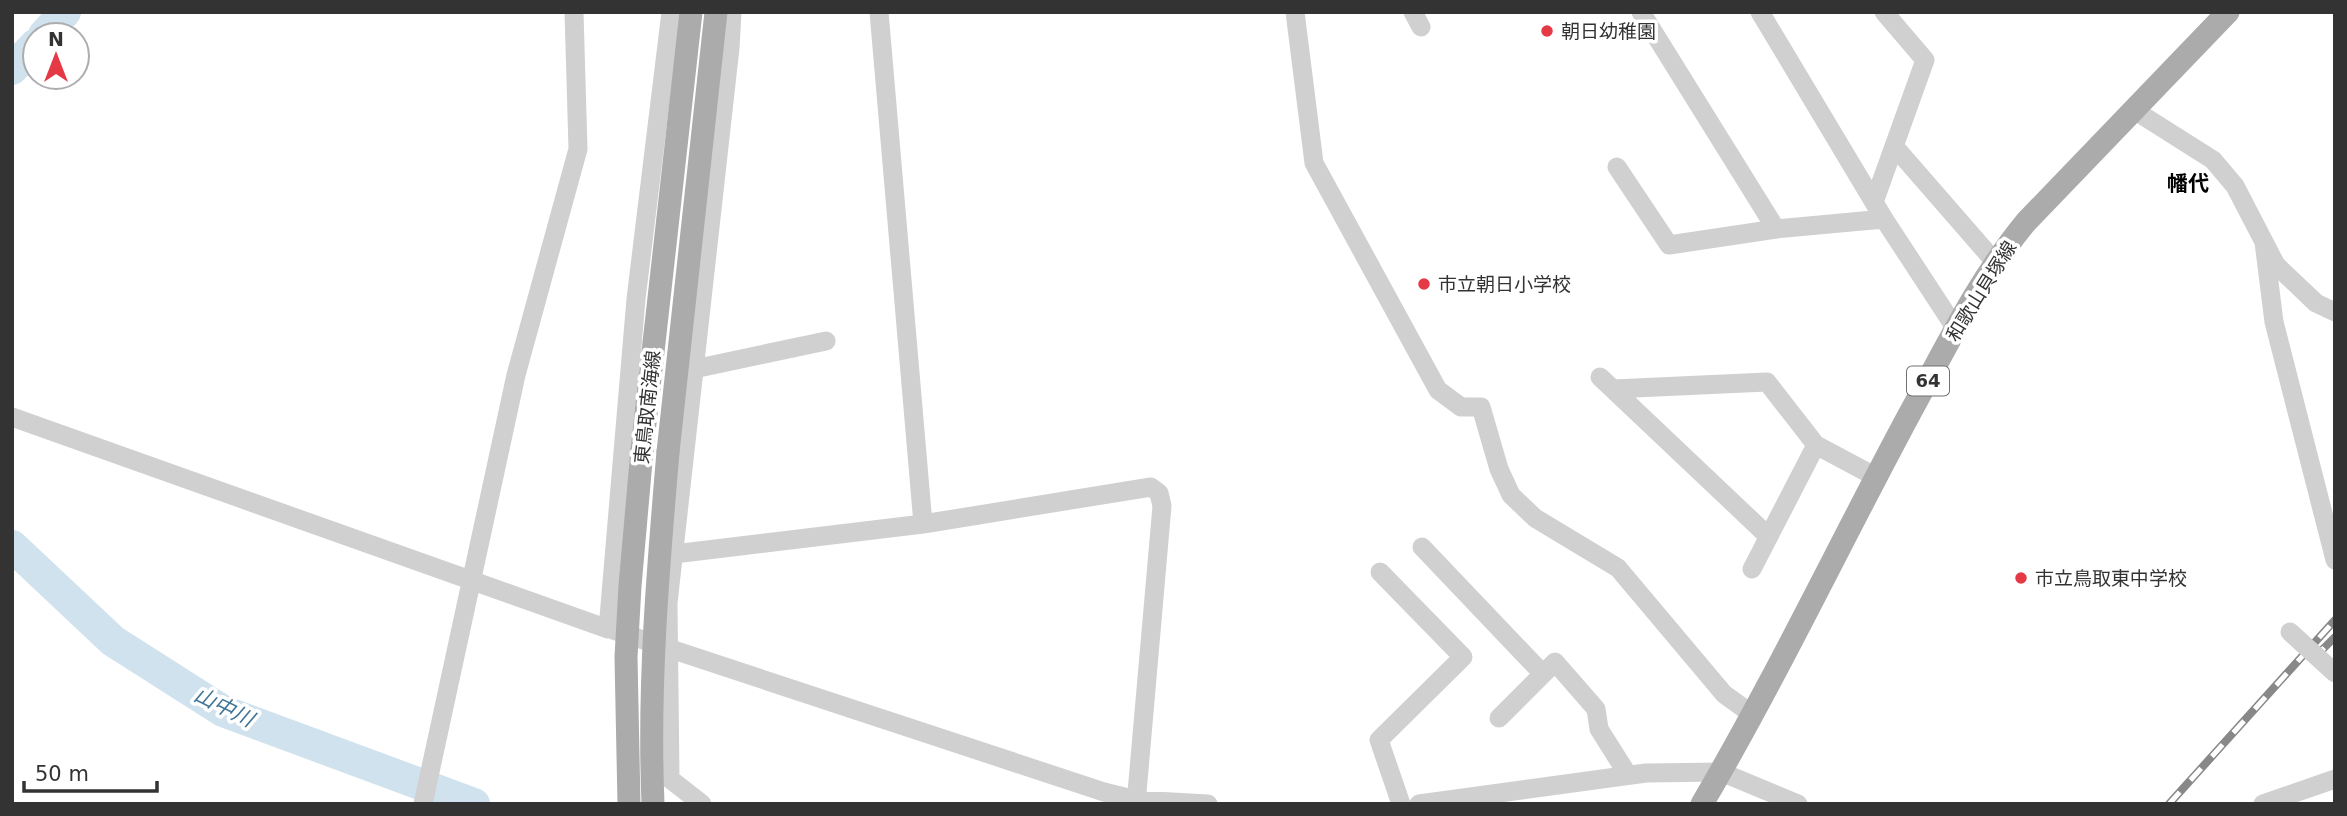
<svg xmlns="http://www.w3.org/2000/svg" width="2347" height="816" font-family="'DejaVu Sans','Noto Sans JP',sans-serif">
  <style>
    .lines { fill: none; stroke-linecap: round; stroke-linejoin: round }
    .river { stroke: #cfe2ee; stroke-width: 32 }
    .minor { stroke: #d0d0d0; stroke-width: 19 }
    .major { stroke: #ababab; stroke-width: 23 }
    .rail-casing { stroke: #888; stroke-width: 8 }
    .rail { stroke: #fff; stroke-width: 5; stroke-dasharray: 16; stroke-linecap: butt }
    .minor-bridge { stroke: #d0d0d0; stroke-width: 19 }
    .major-bridge { stroke: #ababab; stroke-width: 23 }
    .poi-dot { fill: #e63946; stroke: #fff; stroke-width: 2.5 }
    .labels { text-anchor: middle; stroke-width: 7; stroke-linejoin: round; paint-order: stroke }
    .shield { fill: #fff; stroke: #707070; stroke-width: 2 }
    .shield-label { font-size: 18px; font-weight: bold; fill: #333 }
    .poi-label { font-size: 19px; fill: #333; stroke: #fff; text-anchor: start }
    .street-label { font-size: 19px; fill: #333; stroke: #fff }
    .neighbourhood-label { font-size: 21px; font-weight: bold; fill: #000; stroke: #fff }
    .water-label { font-size: 21px; font-style: italic; fill: #3f7597; stroke: #fff }
  </style>
  <rect width="100%" height="100%" fill="#fff"/>
  <g class="lines">
    <path class="river" d="M44,35L65,12
      M12,69L35,45
      M12,546L113,641L223,711L474,804"/>
    <path class="minor" d="M879,12L923,524
      M1295,12L1314,163L1438,390L1461,407H1481L1499,469L1511,495L1535,518L1618,568L1724,694L1753,715
      M1413,12L1421,27
      M1641,12L1776,229
      M1760,12L1884,219L1956,329
      M2134,110L2213,160L2235,186L2276,265L2316,303L2335,312
      M1894,146L1995,262
      M1617,167L1669,245L1776,229L1884,219
      M1874,202L1925,60L1884,12
      M2264,242L2274,322L2335,560
      M694,369L826,341
      M1600,377L1768,536
      M1613,389L1767,382L1816,445L1876,477
      M12,417L608,629L636,299L671,12
      M1422,547L1543,674
      M674,554L923,524L1151,487L1159,493L1162,506L1136,804
      M1752,569L1816,445
      M1380,572L1463,657L1379,740L1401,804
      M613,630L1104,792L1137,800L1208,804
      M1499,718L1555,662L1596,709L1599,729L1628,775
      M423,804L516,375L578,149L574,12
      M702,804L670,779L668,603L730,48L732,12
      M1419,804L1646,773L1721,772L1798,804
      M2263,804L2335,779"/>
    <path class="major" d="M642,450L691,12
      M668,452L716,12
      M1702,804C1777,676 1840,543 1910,413C1946,348 1978,280 2026,222L2228,12"/>
    <defs>
      <path id="rail" d="M2313,659L2335,637
        M2169,804L2335,620"/>
    </defs>
    <use href="#rail" class="rail-casing"/>
    <use href="#rail" class="rail"/>
    <path class="minor-bridge" d="M2290,632L2335,673"/>
    <path class="major-bridge" d="M629,804L626,657L630,586L642,450
      M653,804C648,686 658,569 668,452"/>
  </g>
  <g class="poi-dot">
    <circle cx="1547" cy="31" r="7"/>
    <circle cx="1424" cy="284" r="7"/>
    <circle cx="2021" cy="578" r="7"/>
  </g>
  <g class="labels">
    <rect class="shield" x="1907" y="366.5" width="42" height="29" rx="5"/>
    <g class="shield-label">
      <text x="1928" y="387">64</text>
    </g>
    <g class="poi-label">
      <text x="1561" y="38">朝日幼稚園</text>
      <text x="1438" y="291">市立朝日小学校</text>
      <text x="2035" y="585">市立鳥取東中学校</text>
    </g>
    <g class="street-label">
      <text transform="translate(1981 291) rotate(-58)" y="7">和歌山貝塚線</text>
      <text transform="translate(647 407) rotate(-84)" y="7">東鳥取南海線</text>
    </g>
    <g class="neighbourhood-label">
      <text x="2188" y="191">幡代</text>
    </g>
    <g class="water-label">
      <text transform="translate(224 707) rotate(26)" y="7">山中川</text>
    </g>
  </g>
  <rect width="2347" height="816" fill="none" stroke="#333333" stroke-width="28"/>
  <g transform="translate(56 56)"><circle r="33" fill="#ffffff" stroke="#adadad" stroke-width="2"/>
  <path d="M0-5L12 26L0 18L-12 26Z" fill="#e63946"/>
  <text y="-10" font-size="19" font-weight="bold" text-anchor="middle" fill="#333333">N</text>
  </g>
  <path d="M24 781v10h133v-10" fill="none" stroke="#333333" stroke-width="3.5"/>
  <text x="35" y="781" font-size="21" fill="#333333" stroke="#ffffff" stroke-width="5" paint-order="stroke">50 m</text>
</svg>
